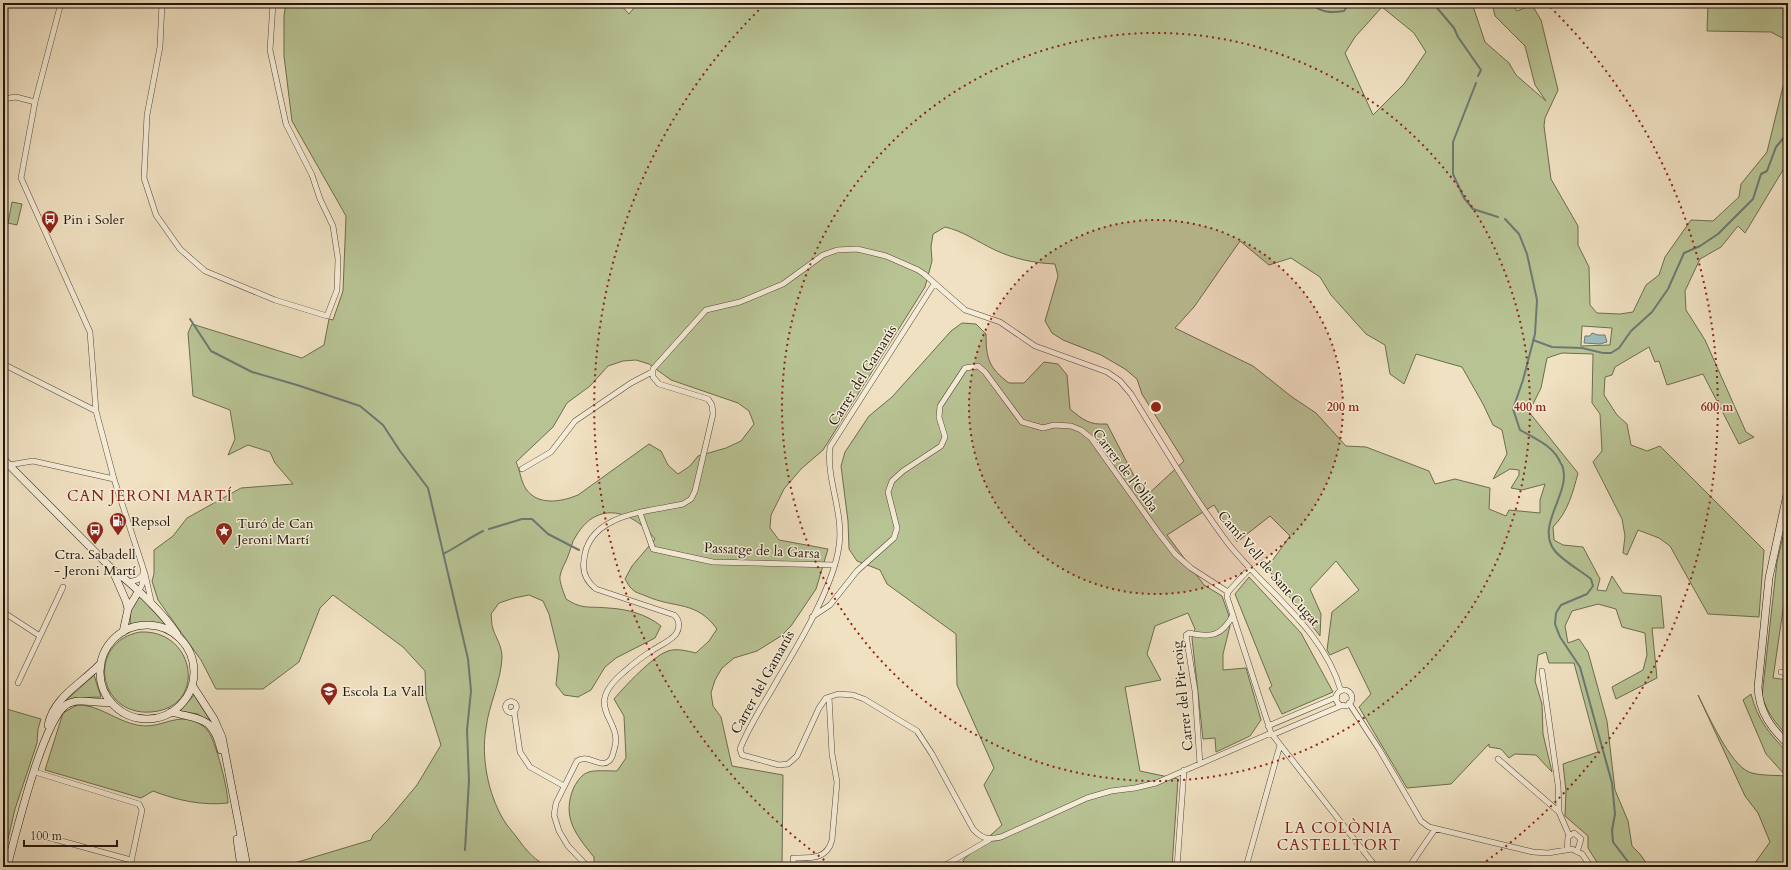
<svg xmlns="http://www.w3.org/2000/svg" width="1791" height="870" font-family="Cardo,serif">
  <style>
    .green { fill: #b8c394; stroke: #6c6c50; fill-rule: evenodd }
    .water { fill: #9cbcba; stroke: #6b7974 }
    .lines { fill: none; stroke-linecap: round; stroke-linejoin: round }
    .stream { stroke: #6b7974; stroke-width: 2 }
    .street-casing { stroke: #554839; stroke-width: 6 }
    .secondary-casing { stroke: #21150b; stroke-width: 8 }
    .street { stroke: #f5ecd7; stroke-width: 5 }
    .secondary { stroke: #f5ecd7; stroke-width: 7 }
    .ring { fill: none; stroke: #8f2418; stroke-width: 2; stroke-dasharray: 2 4 }
    .labels { text-anchor: middle; stroke-width: 3; stroke-linejoin: round; paint-order: stroke }
    .poi-label { font-size: 14px; fill: #21150b; stroke: #f5ecd7; text-anchor: start }
    .street-label { font-size: 14px; fill: #21150b; stroke: #f5ecd7 }
    .neighbourhood-label { font-size: 15px; letter-spacing: 1px; fill: #7a1f14; stroke: #f5ecd7 }
    .centre { fill: #8f2418; stroke: #f5ecd7; stroke-width: 2 }
    .ring-label { font-size: 12px; text-anchor: middle; font-weight: bold; fill: #8f2418; stroke: #f5ecd7; stroke-width: 3; stroke-linejoin: round; paint-order: stroke }
  </style>
  <rect width="100%" height="100%" fill="#f0e1c2"/>
  <filter id="stains"><feTurbulence type="fractalNoise" baseFrequency=".005" numOctaves="4"/><feColorMatrix values="0 0 0 0 .2 0 0 0 0 .09 0 0 0 0 .02 0 0 0 .5 -.17"/></filter>
  <radialGradient id="worn" r=".72"><stop offset=".6" stop-color="#630" stop-opacity="0"/><stop offset="1" stop-color="#630" stop-opacity=".3"/></radialGradient>
  <path class="green" d="M286,3H619L629,14L638,3H1472L1485,42L1509,63L1516,75L1546,101L1535,85L1525,46L1495,16L1492,3H1511L1517,11L1532,5L1541,20L1558,90L1545,118L1544,126L1551,179L1578,226V245L1589,267L1590,305L1597,313L1620,314L1633,312L1646,285L1659,275L1665,257L1691,220L1713,221L1739,197L1741,184L1767,152L1787,70L1784,39L1771,32L1707,31L1708,3H1788V148L1786,165L1745,233L1738,226L1721,247L1700,259L1685,291L1686,310L1705,340L1746,432L1754,437L1739,444L1703,374L1667,385L1659,361L1655,362L1649,347L1615,367L1612,375L1605,377L1604,395L1617,415L1627,424L1631,445L1647,451L1660,446L1764,550L1759,617L1708,614L1670,546L1659,538L1638,530L1627,555L1623,553L1625,536L1622,519L1593,462L1602,451L1600,414L1592,403L1593,354L1562,353L1547,358L1541,388L1529,412L1578,473C1573,492 1568,512 1553,527L1554,540L1563,545L1583,547L1600,579L1597,590L1606,591L1612,576L1623,593L1661,596L1664,628H1652L1657,678L1616,699L1612,687L1643,670L1647,655L1645,633L1622,627L1616,609L1598,604L1572,611L1565,626L1568,643L1579,639L1588,652L1607,721L1615,790L1628,821L1632,846L1640,854L1649,867H1600L1588,848V836L1565,816L1566,791L1563,764L1598,752L1574,663H1549L1546,652L1538,655L1535,681L1542,704L1543,734L1552,772L1536,755L1515,754L1509,758L1501,749L1489,747V744L1451,784L1407,788L1359,707L1371,694L1348,647L1330,655L1327,650L1332,612L1359,590L1336,561L1310,589L1321,614L1320,636L1267,568L1290,536L1270,516L1237,542L1214,505L1167,535L1204,585L1222,596L1229,616L1230,626L1223,654V670L1246,668L1261,720L1250,736L1216,752L1215,738L1203,739L1192,638L1195,629L1188,613L1155,626L1147,654L1161,680L1125,687L1140,771L1178,779L1172,867H965L963,860L1002,825L984,785L994,768L957,685L956,634L887,584L880,570L857,561L849,549L848,521L841,466L845,452L869,416L892,397L951,331L962,323L976,324L986,334C986,359 989,368 1009,383H1024L1044,362L1058,364L1067,375L1070,409C1083,420 1089,425 1107,424L1145,497L1184,461L1142,394L1137,379L1125,369L1101,355L1063,340L1052,333L1045,321L1058,276L1055,264C1034,263 1014,259 995,250C978,242 963,231 945,227L933,234L931,247L932,261L925,287L823,450L801,469L784,489L771,515L770,528L779,540L828,549L816,589L791,626L781,636L757,651L734,658L722,668L715,680L711,693L713,706L721,717L732,766L783,775L782,867H594V857C576,835 561,817 574,787C578,780 582,774 589,772C593,770 611,771 617,771L626,758L624,716L614,699C625,686 653,656 668,651C677,648 687,651 696,653L709,641L717,629C696,600 675,609 646,596C642,594 635,593 632,589C629,587 627,582 625,579L632,566L655,539C633,511 598,499 576,536C572,541 571,549 568,556C566,562 561,569 560,576C559,582 564,593 566,599C583,610 589,606 608,608C627,609 646,614 661,626L655,638L616,658L605,667L591,690L578,697L564,695L556,685L559,655L549,614L543,601L529,595L514,598L499,603L491,614C492,618 491,624 493,629C496,638 502,646 502,657C501,682 489,704 486,728C481,758 488,793 503,819C507,826 513,832 518,839C526,850 535,861 549,867H281L371,840L373,835L387,821L417,785L441,745L426,698L425,671L403,647L333,595L320,608L299,662L263,689H216L201,660L158,600L152,581L154,574V550L173,536L187,518L241,488L293,484L275,463L270,452L248,445L228,455L235,439L230,410L193,396L188,333L192,324L302,358L324,345L329,319L333,320L343,291L346,216L292,121L284,56V16ZM1382,7L1414,33L1426,52L1404,84L1373,115L1345,53L1355,37ZM1240,241L1269,265L1291,258L1320,277L1331,295L1366,334L1385,345L1390,374L1404,384L1416,354L1462,367L1483,404L1493,425L1502,430L1507,454L1493,479L1510,469L1519,470V475L1511,488L1522,490L1545,484L1540,500V513L1509,510L1506,516L1489,509L1490,488L1455,479L1435,484L1429,471L1366,447L1346,446L1316,413L1292,397L1253,366L1175,328L1194,307ZM1582,326L1612,328L1610,345L1581,346ZM636,360L649,364L671,380L738,403L749,411L754,424L741,441L726,448L698,456L690,466L678,474L668,465L661,451L649,444L578,495C561,502 538,506 526,489C521,482 520,470 516,462L553,427L567,403L590,386L608,366L623,361Z
    M12,202L22,204L17,225L8,223Z
    M1788,515V576L1773,678L1788,680V736C1776,724 1767,713 1762,696L1777,562Z
    M1249,577L1301,633L1333,692L1282,714L1269,688L1272,686L1235,594Z
    M139,597H140L167,626L148,622L130,624L131,608Z
    M140,632C196,629 208,708 151,712C97,716 86,642 140,632Z
    M94,675L101,697L74,698L60,706Z
    M1751,694C1758,721 1769,733 1788,753V867H1752L1770,842L1758,813L1745,796L1698,695C1708,715 1730,764 1749,772C1759,776 1775,775 1786,776L1766,754L1743,700Z
    M194,695L213,725L198,714L180,711Z
    M77,705C98,704 116,721 137,725C156,729 167,719 184,719C191,718 204,725 208,731C216,742 228,789 228,803C202,806 176,800 153,791L141,798L45,770L63,713Z
    M3,708L41,719L38,729L37,743L15,809L3,861Z"/>
  <path class="water" d="M1592,333L1598,335H1605L1607,342L1600,344L1584,343L1585,336H1590Z"/>
  <g class="lines">
    <path class="stream" d="M1157,3H1186
      M1311,3C1321,13 1331,13 1344,11L1349,3
      M1433,3L1454,28L1458,37L1481,70L1478,76
      M1476,83L1453,142V174L1464,198L1473,209L1498,217
      M1505,219L1519,234L1527,254L1537,300L1535,334L1523,380L1513,409L1520,430C1536,439 1554,446 1561,464
      M190,319L211,351L252,372L297,385L360,406L383,425L400,451L428,488L468,659L471,691L467,730L469,780L465,850
      M1533,340L1552,347L1582,348L1603,353H1611L1619,348L1631,331L1652,312L1668,289L1684,253L1700,246L1718,234L1753,199L1761,174L1767,171L1776,147L1785,136L1788,124
      M1562,465C1573,492 1534,525 1555,551C1562,560 1581,571 1591,579L1593,586L1587,594L1561,605L1556,613L1555,624L1560,637L1580,667L1612,783L1615,814L1612,830L1613,842L1632,867
      M489,529L522,519H532L548,534L579,550
      M443,554C457,547 469,538 483,531"/>
    <defs>
      <path id="street" d="M61,3L35,102L21,178L90,332L96,411L114,479L145,574L152,605
        M162,3L160,47L147,115L144,178L156,215L180,249L205,271L275,300L327,316L337,290L338,259L333,226L320,199L312,175L286,124L270,50L273,3
        M3,5L5,3
        M3,99L16,97L35,102
        M934,284L830,447C826,480 844,512 839,546C834,585 800,642 779,677C766,701 750,723 740,749L742,755L779,765L788,764L797,756L819,708L826,698L838,694L853,695L864,699L917,731L932,754L973,829C982,839 988,840 1001,837L1087,798L1111,791L1135,788L1156,783L1271,733
        M3,364L96,411
        M3,466L33,461L114,479
        M522,469L551,452L575,421L631,383L652,372
        M640,513L653,549L713,562L835,565
        M128,582L137,580L143,575
        M138,592L142,585L143,572
        M1228,592L1227,597L1271,733L1376,867
        M1228,592L1250,568
        M3,612L40,636
        M812,617L830,605L857,571L894,538L897,528L888,492L892,481L903,471L941,446L945,437L939,417L940,406L965,368L978,366L985,372L1022,422L1043,428L1054,425L1071,426L1081,430L1091,438L1158,532L1175,554L1191,568L1228,592
        M1542,671L1558,785L1559,812L1569,835
        M1781,672L1788,673
        M18,683L63,587
        M1336 698a8 8 0 1 1 16 0a8 8 0 1 1-16 0Z
        M505.5 707a5.5 5.5 0 1 1 11 0a5.5 5.5 0 1 1-11 0Z
        M1349,703L1379,749L1421,821L1429,827L1533,852L1548,853L1572,849L1582,854L1591,867
        M514,711L520,752L530,767L564,786
        M1268,726L1337,697
        M1272,735L1343,705
        M1498,759L1559,812
        M1200,764L1195,691L1186,635L1189,633C1211,638 1222,636 1233,615
        M35,772L139,804L142,810L130,867
        M43,836L131,860
        M1567,850L1568,837L1574,833L1581,839L1577,852
        M588,867L568,846L559,831L554,815L556,803L577,761C588,753 600,769 609,761C612,759 613,754 614,750C625,719 580,709 624,672C633,664 643,656 653,650C660,645 671,641 676,634C680,628 680,620 674,615L596,589C587,582 582,572 584,560C588,513 648,512 683,504L691,499L695,491L713,414L712,405L708,399L659,384L653,377V369L706,310L740,302L783,284L823,255L837,250L857,249L886,256L918,270L924,274L965,310L1000,322L1035,346L1107,372L1120,381L1131,394C1162,444 1192,495 1227,542C1265,591 1323,628 1341,691
        M794,867L793,858C810,858 827,860 832,840L837,782L832,754L829,697
        M942,867L989,840
        M1177,867L1184,770
        M1246,867L1280,745
        M1409,867L1435,829"/>
      <path id="secondary" d="M3,459L112,569C132,583 164,614 177,634
        M1788,490L1769,578L1758,687C1759,712 1771,728 1788,744
        M112,569L126,601L128,609L123,632
        M128,609L138,592
        M100 672a47 47 0 1 1 94 0a47 47 0 1 1-94 0Z
        M192,685L214,719L222,737L247,867
        M171,712C200,720 213,716 221,750
        M48,725C54,696 83,683 101,663
        M237,839L241,867
        M7,867C16,834 42,723 66,705C79,696 97,705 111,702"/>
    </defs>
    <use href="#street" class="street-casing"/>
    <use href="#secondary" class="secondary-casing"/>
    <use href="#street" class="street"/>
    <use href="#secondary" class="secondary"/>
  </g>
  <circle cx="1156" cy="407" r="187" fill="#8f2418" fill-opacity=".12"/>
  <g class="ring">
    <circle cx="1156" cy="407" r="187"/>
    <circle cx="1156" cy="407" r="374"/>
    <path d="M834 867A561 561 0 0 1 766 3M1546 3A561 561 0 0 1 1478 867"/>
  </g>
  <defs>
    <symbol id="bus-pin" viewBox="-11 -11 22 30"><path d="M0 17L-7.5 6A9.5 9.5 0 1 1 7.5 6Z" fill="#8f2418" stroke="#f5ecd7"/><path d="M-5-6H5V4H4V6H2V4H-2V6H-4V4H-5ZM-3.5-4V0h7V-4ZM-3.5 1.2v1.5H-2V1.2ZM2 1.2v1.5H3.5V1.2Z" fill="#fff"/></symbol>
    <symbol id="fuel-pin" viewBox="-11 -11 22 30"><path d="M0 17L-7.5 6A9.5 9.5 0 1 1 7.5 6Z" fill="#8f2418" stroke="#f5ecd7"/><path d="M-5.5-6h7V0h2V4h1.3V-2.5L3-4.5l.8-.8L6-3V5H2.5V1h-1V6h-7ZM-4.2-4.7v3.2H.2V-4.7Z" fill="#fff"/></symbol>
    <symbol id="sight-pin" viewBox="-11 -11 22 30"><path d="M0 17L-7.5 6A9.5 9.5 0 1 1 7.5 6Z" fill="#8f2418" stroke="#f5ecd7"/><path d="M0-6L1.8-2.2L6-1.7L2.9 1.2L3.7 5.4L0 3.3L-3.7 5.4L-2.9 1.2L-6-1.7L-1.8-2.2Z" fill="#fff"/></symbol>
    <symbol id="school-pin" viewBox="-11 -11 22 30"><path d="M0 17L-7.5 6A9.5 9.5 0 1 1 7.5 6Z" fill="#8f2418" stroke="#f5ecd7"/><path d="M0-5L7-2L0 1L-7-2ZM-4 1L0 2.5L4 1V4Q0 6-4 4Z" fill="#fff"/></symbol>
  </defs>
  <g fill-rule="evenodd">
    <use href="#bus-pin" x="40" y="209" width="20" height="27"/>
    <use href="#fuel-pin" x="108" y="511" width="20" height="27"/>
    <use href="#bus-pin" x="85" y="520" width="20" height="27"/>
    <use href="#sight-pin" x="214" y="521" width="20" height="27"/>
    <use href="#school-pin" x="319" y="681" width="20" height="27"/>
  </g>
  <g class="labels">
    <g class="poi-label">
      <text x="63" y="224">Pin i Soler</text>
      <text x="131" y="526">Repsol</text>
      <text x="237" y="528">Turó de Can<tspan x="237" dy="16">Jeroni Martí</tspan></text>
      <text x="95" y="559" text-anchor="middle">Ctra. Sabadell<tspan x="95" dy="16">- Jeroni Martí</tspan></text>
      <text x="342" y="696">Escola La Vall</text>
    </g>
    <g class="street-label">
      <text transform="translate(862 375) rotate(-58)" y="5">Carrer del Gamarús</text>
      <text transform="translate(1126 470) rotate(53)" y="5">Carrer de l'Òliba</text>
      <text transform="translate(762 550) rotate(3)" y="5">Passatge de la Garsa</text>
      <text transform="translate(1269 568) rotate(49)" y="5">Camí Vell de Sant Cugat</text>
      <text transform="translate(762 682) rotate(-61)" y="5">Carrer del Gamarús</text>
      <text transform="translate(1182 696) rotate(-96)" y="5">Carrer del Pit-roig</text>
    </g>
    <g class="neighbourhood-label">
      <text x="150" y="501">CAN JERONI MARTÍ</text>
      <text x="1339" y="833">LA COLÒNIA<tspan x="1339" dy="17">CASTELLTORT</tspan></text>
    </g>
  </g>
  <circle cx="1156" cy="407" r="6" class="centre"/>
  <g class="ring-label">
    <text x="1343" y="411">200 m</text>
    <text x="1530" y="411">400 m</text>
    <text x="1717" y="411">600 m</text>
  </g>
  <rect width="1791" height="870" fill="none" stroke="#f0e1c2" stroke-width="16"/>
  <rect x="4" y="4" width="1783" height="862" fill="none" stroke="#21150b" stroke-width="2"/>
  <rect x="8" y="8" width="1775" height="854" fill="none" stroke="#21150b"/>
  <path d="M24 840v6h93v-6" fill="none" stroke="#21150b" stroke-width="2"/>
  <text x="30" y="840" font-size="12" fill="#21150b" stroke="#f5ecd7" stroke-width="3" paint-order="stroke">100 m</text>
  <rect width="100%" height="100%" filter="url(#stains)"/>
  <rect width="100%" height="100%" fill="url(#worn)"/>
</svg>
